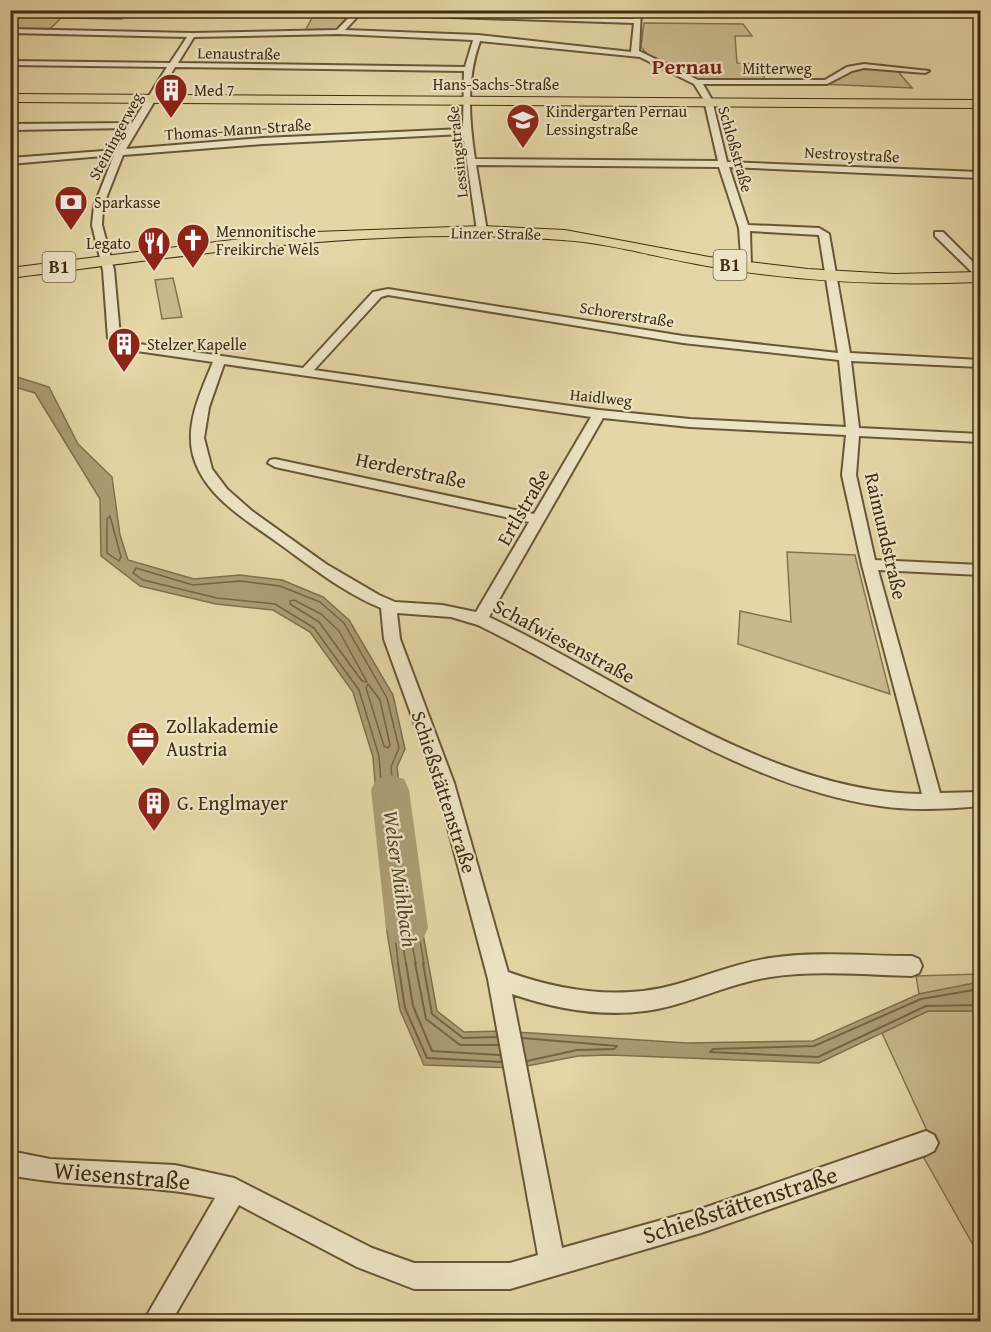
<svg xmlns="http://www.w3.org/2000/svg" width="991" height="1332" font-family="'Gentium Book Plus',serif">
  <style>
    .green { fill: #c8b98d; stroke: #84724f; stroke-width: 1.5 }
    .water { fill: #ac9c73; stroke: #816f4c; stroke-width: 1.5 }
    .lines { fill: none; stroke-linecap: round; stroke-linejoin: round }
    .shore-far1 { stroke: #766442; stroke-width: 1.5 }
    .shore { stroke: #766442; stroke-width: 2 }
    .river { fill: #ac9c73; fill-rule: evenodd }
    .street-casing { stroke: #695636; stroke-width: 4 }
    .primary-casing { stroke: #402c11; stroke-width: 2 }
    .street { fill: #ede4c5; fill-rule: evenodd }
    .primary { fill: #e4d6a6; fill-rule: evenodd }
    .labels { text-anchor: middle; stroke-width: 4.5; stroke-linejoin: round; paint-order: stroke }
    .far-street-label { font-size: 16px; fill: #402c11; stroke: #ede4c5 }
    .far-poi-label { font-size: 16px; fill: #402c11; stroke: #ede4c5; text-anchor: start }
    .shield { fill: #ede4c5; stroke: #746347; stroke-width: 1.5 }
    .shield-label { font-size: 18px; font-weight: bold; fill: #402c11 }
    .street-label { font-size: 20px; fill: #402c11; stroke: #ede4c5 }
    .poi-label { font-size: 20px; fill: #402c11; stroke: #ede4c5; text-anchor: start }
    .water-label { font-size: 21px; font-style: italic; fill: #5b482a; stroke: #ede4c5 }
    .far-district-label { font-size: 22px; font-weight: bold; fill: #7a1f14; stroke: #ede4c5 }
    .near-street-label { font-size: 24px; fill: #402c11; stroke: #ede4c5 }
  </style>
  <rect width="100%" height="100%" fill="#e4d6a6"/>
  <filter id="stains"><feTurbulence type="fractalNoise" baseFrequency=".00333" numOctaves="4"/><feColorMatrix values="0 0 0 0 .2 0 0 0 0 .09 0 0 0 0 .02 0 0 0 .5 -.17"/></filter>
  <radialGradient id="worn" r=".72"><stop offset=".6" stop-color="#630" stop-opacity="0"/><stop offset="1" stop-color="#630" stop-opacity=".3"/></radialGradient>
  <path class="green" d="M226,10L434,11L433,13L353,11L336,30L305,31L314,14H223Z
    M11,11H129L122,19L61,18L50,29H11Z
    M644,23L743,24L752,36H735L737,63L762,64L765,81H701L647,54L641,47Z
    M863,65L894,67L912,88L821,84L847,67Z
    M173,278L182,317L162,319L155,280Z
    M787,552L855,555L890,694L738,644L740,611L791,622Z
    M980,974V983L919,994L916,976Z
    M928,1011H980V1257L920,1151L929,1135L882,1033Z"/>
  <path class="water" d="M11,375L49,387L78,444L112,477L120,535L128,560L194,579L240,575L282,580L323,597L349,620L393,695L405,749L397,767L405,836L396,838L401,880L411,886L419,912L437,1011L464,1032L502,1031L687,1043L813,1041L919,994L974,983H980V1011H928L819,1063L610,1055L578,1056L517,1068L424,1065L400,1010L387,932L373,757L353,692L310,632L273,610L216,604L140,586L101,556L100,499L35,393L11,386Z"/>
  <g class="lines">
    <path class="shore-far1" d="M110,516L121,557L119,561L107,553V519Z
      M136,568L193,585L240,581L280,586L320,602L344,623L387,698L399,748L391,767L397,830L389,837L385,835L379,756L359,690L314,628L275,604L217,598L143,580L133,573Z
      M294,600L321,614L339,631L367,682L362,681L319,622L290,604V601Z
      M368,684L380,700L390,745L388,748L384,746L366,688Z
      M398,964L390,878C416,896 419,936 424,964
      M406,964L400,930V908L404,909L406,915L416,964"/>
    <path class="shore" d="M398,963L405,1008L427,1058L502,1062
      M406,963L413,1006L432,1051L500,1055
      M415,963L426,1019L460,1045H498
      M423,963L432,1014L463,1038L497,1037
      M980,989L921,999L814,1046L713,1049L710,1052L818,1057L926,1006L980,1005
      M522,1038L617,1046L614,1049L577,1050L527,1061"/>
    <path class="river" d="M390,775L404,779L409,790L428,928L422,941L407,947L392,941L386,928L371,790L376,779Z"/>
    <defs>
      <path id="street" d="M356,10L634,19L635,10H641L639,51L698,80H825L847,67L864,64L929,71L925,73L864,68L852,71L827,84H703L712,100L727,162L980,172V178L729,167L748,225L819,228L829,234L850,353L980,360V367L851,361L859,428L980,434V442L859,436L856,475L875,560L980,565V575L878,570L940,793L980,792V806C948,809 913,811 880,806C741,787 603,686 478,625L451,617L397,613L400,639L454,783L508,972C561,991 619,1000 674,985C706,976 737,963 770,958C817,951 865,956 912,956L919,959L922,966L919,973L912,976C865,975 817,970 770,977C737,982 706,996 674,1005C621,1020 564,1012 512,994L562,1248L701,1209L926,1131L934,1135L938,1143L934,1151L926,1155L701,1233L510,1289H414L357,1267L239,1205L171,1322H143L215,1198C147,1183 80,1189 10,1175V1151L50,1159L175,1165L234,1178L372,1248L414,1263H510L538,1255L488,979L436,783L384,639L381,608C344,593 313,568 281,545C248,521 204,497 193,455C185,424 201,391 213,362L137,351L108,338L103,270L92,225L94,206L114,155L10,164V158L117,150L129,128L10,130V124L132,123L167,67L10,65V61L170,63L187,37L10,33V29L192,33L337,30ZM360,14L634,23L631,52L478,35L345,30ZM339,34L473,40L465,67L178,63L194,37ZM480,41L640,57L694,84L704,100L718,161L475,159C469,119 466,80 480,41ZM175,67L464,71L463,129L263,138L126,149ZM463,134L477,231L482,234L487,231L476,165L719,167L739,228L742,270L751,268L750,231L819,235L838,353L683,336L388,289L373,292L303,368L139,344L120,336L114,270L102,225L103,206L123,155L263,144ZM388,295L683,343L839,360L846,427L690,419L599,410L314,370L381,297ZM224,364L591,417L534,514L275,459L270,460L268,463L275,467L529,522L476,612L442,605L395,602L379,595L326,564L252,511L227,489L212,469L204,438L209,407ZM603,418L690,427L846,435L842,475L862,565L922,794C772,793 622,680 489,617Z
        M935,232H943L980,269V277L976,276L935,236Z"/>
      <path id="primary" d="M10,94L980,100V108L10,102Z
        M482,226L565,230L709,257L808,269L894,274L980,272V282C889,286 797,282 707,266C659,258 610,243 562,240C378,225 193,255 10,278V268L287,233Z"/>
    </defs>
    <use href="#street" class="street-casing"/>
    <use href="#primary" class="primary-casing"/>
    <use href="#street" class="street"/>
    <use href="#primary" class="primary"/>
  </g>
  <defs>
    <symbol id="building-pin" viewBox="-11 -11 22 30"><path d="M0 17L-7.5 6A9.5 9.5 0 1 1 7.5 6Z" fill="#8f2418" stroke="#ede4c5"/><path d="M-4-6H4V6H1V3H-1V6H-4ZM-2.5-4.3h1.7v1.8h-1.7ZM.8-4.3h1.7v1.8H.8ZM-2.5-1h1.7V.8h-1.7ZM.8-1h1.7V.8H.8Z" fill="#fff"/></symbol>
    <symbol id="school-pin" viewBox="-11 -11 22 30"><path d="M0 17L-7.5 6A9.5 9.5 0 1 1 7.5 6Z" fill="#8f2418" stroke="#ede4c5"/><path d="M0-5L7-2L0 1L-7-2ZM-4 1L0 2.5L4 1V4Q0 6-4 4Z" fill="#fff"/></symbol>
    <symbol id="bank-pin" viewBox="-11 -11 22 30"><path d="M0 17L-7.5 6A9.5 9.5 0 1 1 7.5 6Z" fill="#8f2418" stroke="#ede4c5"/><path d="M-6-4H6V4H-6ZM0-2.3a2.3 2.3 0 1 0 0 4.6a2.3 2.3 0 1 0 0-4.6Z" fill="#fff"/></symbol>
    <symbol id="church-pin" viewBox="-11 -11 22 30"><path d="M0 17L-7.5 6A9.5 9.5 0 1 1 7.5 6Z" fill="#8f2418" stroke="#ede4c5"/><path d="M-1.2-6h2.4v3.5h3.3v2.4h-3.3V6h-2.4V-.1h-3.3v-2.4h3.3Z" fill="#fff"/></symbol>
    <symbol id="restaurant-pin" viewBox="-11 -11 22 30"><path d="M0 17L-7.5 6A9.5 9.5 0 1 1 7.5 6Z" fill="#8f2418" stroke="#ede4c5"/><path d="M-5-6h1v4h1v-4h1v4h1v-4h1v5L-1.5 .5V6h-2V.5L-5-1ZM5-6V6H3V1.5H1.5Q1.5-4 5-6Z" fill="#fff"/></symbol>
    <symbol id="office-pin" viewBox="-11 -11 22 30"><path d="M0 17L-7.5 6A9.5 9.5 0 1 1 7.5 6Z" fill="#8f2418" stroke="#ede4c5"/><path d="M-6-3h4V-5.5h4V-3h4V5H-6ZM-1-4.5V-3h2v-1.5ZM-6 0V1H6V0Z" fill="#fff"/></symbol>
  </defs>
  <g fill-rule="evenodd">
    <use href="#building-pin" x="152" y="71" width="38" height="52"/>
    <use href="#school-pin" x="504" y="101" width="38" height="52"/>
    <use href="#bank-pin" x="52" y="183" width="38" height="52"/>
    <use href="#church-pin" x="174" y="221" width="38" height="52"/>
    <use href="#restaurant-pin" x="135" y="224" width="38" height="52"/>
    <use href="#building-pin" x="105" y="325" width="38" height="52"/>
    <use href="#office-pin" x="124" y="719" width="38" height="52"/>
    <use href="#building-pin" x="135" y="784" width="38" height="52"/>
  </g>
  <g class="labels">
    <g class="far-street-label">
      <text transform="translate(239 53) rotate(1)" y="6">Lenaustraße</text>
      <text x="777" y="74">Mitterweg</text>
      <text x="496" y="90">Hans-Sachs-Straße</text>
      <text transform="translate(238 129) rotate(-4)" y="6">Thomas-Mann-Straße</text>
      <text transform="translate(115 136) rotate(-62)" y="6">Steiningerweg</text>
      <text transform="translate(736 149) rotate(74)" y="6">Schloßstraße</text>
      <text transform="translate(457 152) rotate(-96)" y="6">Lessingstraße</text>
      <text transform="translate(852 154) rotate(3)" y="6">Nestroystraße</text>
      <text transform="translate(496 233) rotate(1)" y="6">Linzer Straße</text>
      <text transform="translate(627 314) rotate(9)" y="6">Schorerstraße</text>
      <text transform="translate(601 397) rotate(6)" y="6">Haidlweg</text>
    </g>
    <g class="far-poi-label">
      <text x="194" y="96">Med 7</text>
      <text x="546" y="117">Kindergarten Pernau<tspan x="546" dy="18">Lessingstraße</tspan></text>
      <text x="94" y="208">Sparkasse</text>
      <text x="216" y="237">Mennonitische<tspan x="216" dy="18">Freikirche Wels</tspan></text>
      <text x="131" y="249" text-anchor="end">Legato</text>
      <text x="147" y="350">Stelzer Kapelle</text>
    </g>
    <g class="shield">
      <rect x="713.5" y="250" width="33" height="30" rx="4.5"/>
      <rect x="42.5" y="252" width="33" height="30" rx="4.5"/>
    </g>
    <g class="shield-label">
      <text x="730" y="271">B1</text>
      <text x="59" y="273">B1</text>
    </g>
    <g class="street-label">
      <text transform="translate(411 470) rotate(12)" y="7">Herderstraße</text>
      <text transform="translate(523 507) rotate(-60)" y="7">Ertlstraße</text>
      <text transform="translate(886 536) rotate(77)" y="7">Raimundstraße</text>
      <text transform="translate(564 641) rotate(28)" y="7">Schafwiesenstraße</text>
      <text transform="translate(444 792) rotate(72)" y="7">Schießstättenstraße</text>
    </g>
    <g class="poi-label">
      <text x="166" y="733">Zollakademie<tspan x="166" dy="23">Austria</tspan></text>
      <text x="177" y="810">G. Englmayer</text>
    </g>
    <g class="water-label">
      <text transform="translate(400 879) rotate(82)" y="7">Welser Mühlbach</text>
    </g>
    <g class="far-district-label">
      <text x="687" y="74">Pernau</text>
    </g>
    <g class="near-street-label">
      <text transform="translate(122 1176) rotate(5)" y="8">Wiesenstraße</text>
      <text transform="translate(740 1205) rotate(-18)" y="8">Schießstättenstraße</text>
    </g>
  </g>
  <rect width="991" height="1332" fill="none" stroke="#e4d6a6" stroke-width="36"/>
  <rect x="12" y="12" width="967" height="1308" fill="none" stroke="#402c11" stroke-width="3"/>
  <rect x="18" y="18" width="955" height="1296" fill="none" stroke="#402c11" stroke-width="1.5"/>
  <rect width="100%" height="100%" filter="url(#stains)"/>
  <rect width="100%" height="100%" fill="url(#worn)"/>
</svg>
